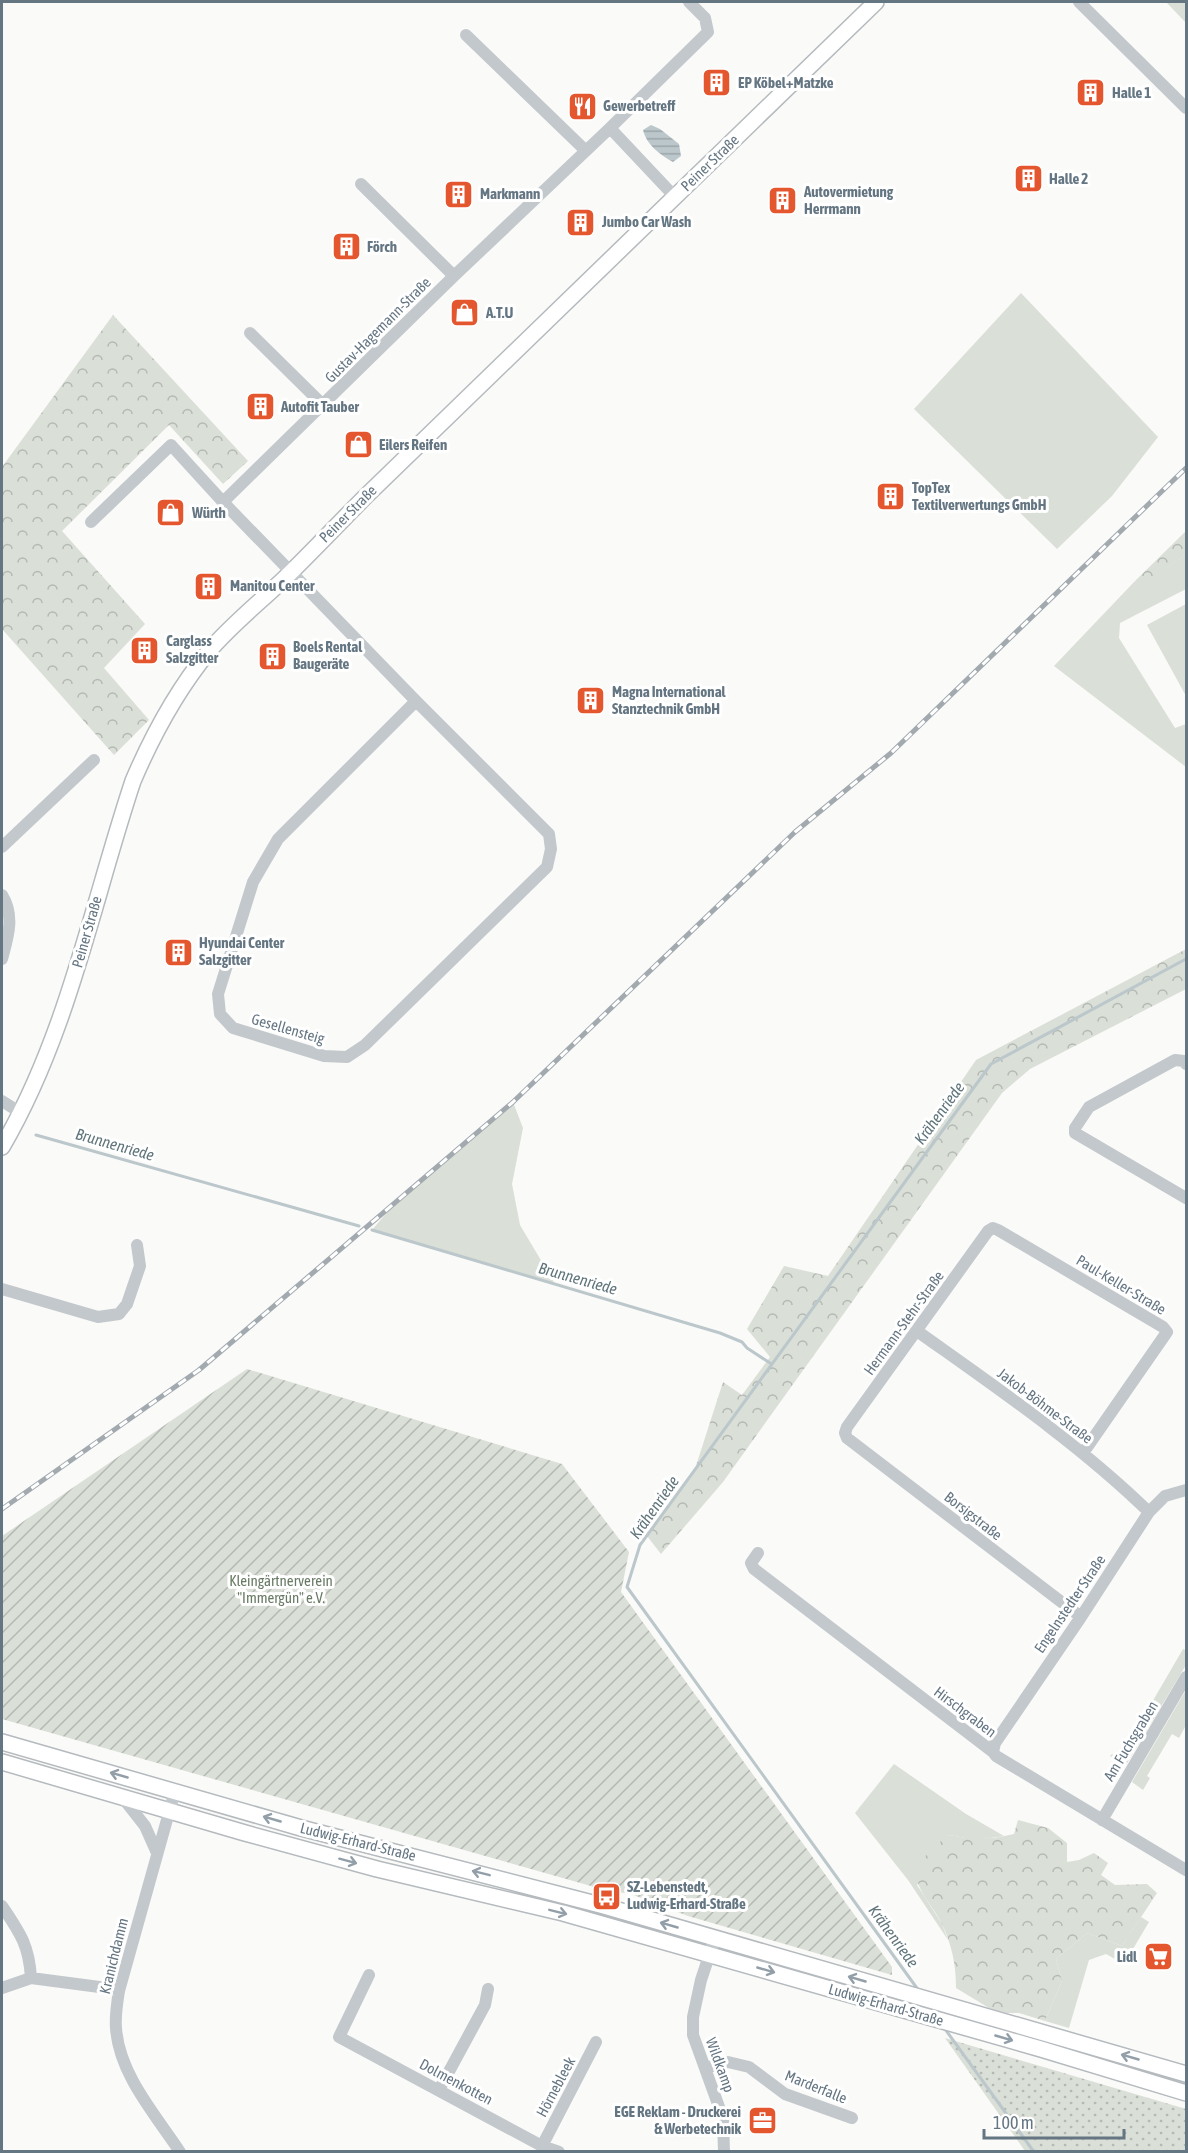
<svg xmlns="http://www.w3.org/2000/svg" width="1188" height="2153" font-family="'Asap Condensed',sans-serif">
  <style>
    .grass { fill: #dadfd7 }
    .forest { fill: url(#forest-crowns) }
    .park { fill: url(#park-dots) }
    .garden { fill: url(#garden-furrows) }
    .water { fill: url(#water-rules) }
    .lines { fill: none; stroke-linecap: round; stroke-linejoin: round }
    .stream { stroke: #bbc7cb; stroke-width: 3 }
    .major-casing { stroke: #b5babe; stroke-width: 18 }
    .minor { stroke: #c3c8cc; stroke-width: 12 }
    .major { stroke: #fff; stroke-width: 15 }
    .rail-casing { stroke: #a2aab0; stroke-width: 5 }
    .rail { stroke: #fff; stroke-width: 3; stroke-dasharray: 9; stroke-linecap: butt }
    .oneway { stroke: #939fa8 }
    .labels { text-anchor: middle; stroke-width: 6; stroke-linejoin: round; paint-order: stroke }
    .poi-label { font-size: 15px; font-weight: bold; fill: #657683; stroke: #fff; text-anchor: start }
    .street-label { font-size: 15px; fill: #657683; stroke: #fff }
    .park-label { font-size: 15px; fill: #687a64; stroke: #fff }
    .water-label { font-size: 16px; font-style: italic; fill: #60757c; stroke: #fff }
  </style>
  <defs>
    <pattern id="forest-crowns" width="20" height="18" patternUnits="userSpaceOnUse" patternTransform="scale(1.5)"><rect width="20" height="18" fill="#dadfd7"/><path d="M2 6a3 3 0 1 1 6 0M12 15a3 3 0 1 1 6 0" fill="none" stroke="#b4b9b4"/></pattern>
    <pattern id="park-dots" width="8" height="8" patternUnits="userSpaceOnUse" patternTransform="scale(1.5)"><rect width="8" height="8" fill="#dadfd7"/><path d="M2 2h.1M6 6h.1" fill="none" stroke="#b4b9b4" stroke-width="1.8" stroke-linecap="round"/></pattern>
    <pattern id="garden-furrows" width="10" height="10" patternUnits="userSpaceOnUse" patternTransform="scale(1.5)"><rect width="10" height="10" fill="#dadfd7"/><path d="M-1 1l2-2M0 10L10 0M9 11l2-2" fill="none" stroke="#b4b9b4"/></pattern>
    <pattern id="water-rules" width="6" height="5" patternUnits="userSpaceOnUse" patternTransform="scale(1.5)"><rect width="6" height="5" fill="#bbc7cb"/><path d="M0 2.5h6" fill="none" stroke="#9ca6aa"/></pattern>
  </defs>
  <rect width="100%" height="100%" fill="#fafaf8"/>
  <path class="grass" d="M1168,2H1186V23L1167,3Z
    M1021,293L1158,437L1112,496L1057,549L914,409Z
    M1186,554V589L1120,623L1119,638L1175,728L1186,724V767L1054,666L1135,581L1141,586Z
    M1186,604V696L1147,625Z
    M513,1102L523,1128L512,1184L520,1225L555,1284L372,1230L394,1204Z
    M1183,1649L1186,1650V1665L1126,1765L1110,1756L1112,1754L1123,1760L1147,1718L1144,1716Z
    M1186,1690V1725L1179,1738L1172,1734L1147,1776L1150,1778L1143,1790L1132,1782Z
    M894,1764L966,1814L1004,1836L977,1840L949,1835L917,1885L942,1924L948,1940L908,1880L855,1813Z
    M1141,1917L1149,1922L1124,1964L1106,1954L1089,1960L1069,2028L1045,2021L1062,1981L1056,1959L1087,1933L1122,1946Z"/>
  <path class="forest" d="M113,315L248,461L223,484L169,425L62,531L145,624L104,668L149,720L114,755L2,629V467Z
    M1186,531V554L1141,587L1135,581Z
    M1186,949V989L1030,1069L1002,1093L723,1482L661,1554L647,1536L694,1472L723,1382L742,1395L770,1357L747,1329L784,1266L828,1276L976,1060Z
    M1018,1820L1048,1828L1067,1843V1862L1079,1860L1094,1853L1108,1863L1101,1875L1115,1885L1147,1884L1157,1893L1122,1946L1087,1933L1056,1959L1062,1981L1045,2021L1019,2013H1006L989,2008L956,1988C956,1965 952,1945 942,1924C931,1902 918,1895 915,1869L932,1848L949,1835C975,1840 989,1840 1014,1834Z"/>
  <path class="park" d="M945,2038L1186,2109V2151H1025Z"/>
  <path class="garden" d="M247,1369L562,1464L629,1552L621,1592L892,1967V1975L688,1916L631,1894L605,1890L2,1719V1536Z"/>
  <path class="water" d="M651,125L660,129L679,144L681,156L673,162C660,155 646,144 643,130Z"/>
  <g class="lines">
    <path class="stream" d="M36,1135L359,1226
      M372,1230L720,1333L742,1342L747,1348L770,1363
      M919,1991L627,1587L640,1545L991,1064L1186,959
      M945,2029L1034,2152"/>
    <defs>
      <path id="major" d="M2,1147C68,1034 92,904 133,781C153,734 177,690 209,651C231,625 260,602 285,578C312,552 338,524 365,497L876,2
        M2,1742L301,1828L604,1906L1186,2074
        M2,1762L245,1833L377,1869L563,1913L1041,2049L1186,2093"/>
    </defs>
    <use href="#major" class="major-casing"/>
    <path class="minor" d="M1079,2L1186,108
      M466,35L585,150
      M361,184L454,276
      M675,197L610,128L708,32L705,18L689,2
      M250,333L323,405
      M91,522L171,445L223,502
      M416,701L278,839L253,882L218,994L220,1014L233,1028L324,1056L347,1057L365,1045L547,867L551,849L549,834L416,701L223,502L454,276L610,128
      M2,847L94,760
      M2,895C15,916 8,937 2,959
      M1186,1064L1184,1061L1175,1060L1089,1107L1075,1128V1133L1186,1198
      M2,1101L21,1113
      M2,1289L98,1317L119,1314L127,1304L140,1266L137,1245
      M917,1331C997,1388 1078,1443 1149,1512
      M758,1553L751,1563L754,1569L993,1752L996,1756L1186,1870
      M1081,1617L847,1438L845,1433L847,1427L988,1231L993,1228L998,1230L1163,1327L1167,1332L1083,1453
      M993,1752L995,1743L1081,1617L1149,1512L1165,1496L1186,1490
      M175,1791L119,1991C117,2003 115,2016 116,2028C119,2074 155,2114 180,2152
      M123,1798L145,1826L157,1853
      M1102,1820L1186,1677
      M2,1906C20,1933 29,1945 31,1978
      M715,1938L701,1980L693,2017V2035L723,2118L724,2152
      M369,1975L339,2037L542,2146L559,2152
      M2,1988L31,1978L107,1988L119,1991
      M705,2068L728,2062L749,2067L785,2094L852,2118
      M439,2090L485,2005L488,1989
      M542,2146L596,2042"/>
    <use href="#major" class="major"/>
    <defs>
      <path id="rail" d="M2,1509L199,1370L513,1102L795,832L891,753L1186,468"/>
    </defs>
    <use href="#rail" class="rail-casing"/>
    <use href="#rail" class="rail"/>
  </g>
  <defs><path id="oneway-shaft" d="M-6 0H5M1.5-3L5.5 0L1.5 3" fill="none" stroke-width="1.6" stroke-linecap="round" stroke-linejoin="round" transform="scale(1.5)"/></defs>
  <g class="oneway">
    <use href="#oneway-shaft" transform="translate(119 1775) rotate(-164)"/>
    <use href="#oneway-shaft" transform="translate(272 1819) rotate(-164)"/>
    <use href="#oneway-shaft" transform="translate(348 1861) rotate(15)"/>
    <use href="#oneway-shaft" transform="translate(481 1873) rotate(-166)"/>
    <use href="#oneway-shaft" transform="translate(558 1912) rotate(14)"/>
    <use href="#oneway-shaft" transform="translate(669 1925) rotate(-164)"/>
    <use href="#oneway-shaft" transform="translate(766 1970) rotate(16)"/>
    <use href="#oneway-shaft" transform="translate(857 1979) rotate(-164)"/>
    <use href="#oneway-shaft" transform="translate(1004 2038) rotate(16)"/>
    <use href="#oneway-shaft" transform="translate(1130 2057) rotate(-164)"/>
  </g>
  <defs>
    <symbol id="building-square" viewBox="-11 -11 22 22"><rect x="-9" y="-9" width="18" height="18" rx="4" fill="#e4572e" stroke="#fff"/><path d="M-4-6H4V6H1V3H-1V6H-4ZM-2.5-4.3h1.7v1.8h-1.7ZM.8-4.3h1.7v1.8H.8ZM-2.5-1h1.7V.8h-1.7ZM.8-1h1.7V.8H.8Z" fill="#fff"/></symbol>
    <symbol id="restaurant-square" viewBox="-11 -11 22 22"><rect x="-9" y="-9" width="18" height="18" rx="4" fill="#e4572e" stroke="#fff"/><path d="M-5-6h1v4h1v-4h1v4h1v-4h1v5L-1.5 .5V6h-2V.5L-5-1ZM5-6V6H3V1.5H1.5Q1.5-4 5-6Z" fill="#fff"/></symbol>
    <symbol id="shop-square" viewBox="-11 -11 22 22"><rect x="-9" y="-9" width="18" height="18" rx="4" fill="#e4572e" stroke="#fff"/><path d="M-5-2.5h2.3a2.7 3.5 0 0 1 5.4 0H5L5.5 6h-11ZM-1.5-2.5h3a1.5 2.3 0 0 0-3 0Z" fill="#fff"/></symbol>
    <symbol id="bus-square" viewBox="-11 -11 22 22"><rect x="-9" y="-9" width="18" height="18" rx="4" fill="#e4572e" stroke="#fff"/><path d="M-5-6H5V4H4V6H2V4H-2V6H-4V4H-5ZM-3.5-4V0h7V-4ZM-3.5 1.2v1.5H-2V1.2ZM2 1.2v1.5H3.5V1.2Z" fill="#fff"/></symbol>
    <symbol id="supermarket-square" viewBox="-11 -11 22 22"><rect x="-9" y="-9" width="18" height="18" rx="4" fill="#e4572e" stroke="#fff"/><path d="M-6-5.5h2.5l.6 2H6L4.5 2H-2.5L-4.4-4H-6ZM-1.5 3.2a1.3 1.3 0 1 0 .1 0ZM3 3.2a1.3 1.3 0 1 0 .1 0Z" fill="#fff"/></symbol>
    <symbol id="office-square" viewBox="-11 -11 22 22"><rect x="-9" y="-9" width="18" height="18" rx="4" fill="#e4572e" stroke="#fff"/><path d="M-6-3h4V-5.5h4V-3h4V5H-6ZM-1-4.5V-3h2v-1.5ZM-6 0V1H6V0Z" fill="#fff"/></symbol>
  </defs>
  <g fill-rule="evenodd">
    <use href="#building-square" x="700" y="66" width="33" height="33"/>
    <use href="#building-square" x="1074" y="76" width="33" height="33"/>
    <use href="#restaurant-square" x="566" y="90" width="33" height="33"/>
    <use href="#building-square" x="1012" y="162" width="33" height="33"/>
    <use href="#building-square" x="442" y="178" width="33" height="33"/>
    <use href="#building-square" x="766" y="184" width="33" height="33"/>
    <use href="#building-square" x="564" y="206" width="33" height="33"/>
    <use href="#building-square" x="330" y="230" width="33" height="33"/>
    <use href="#shop-square" x="448" y="296" width="33" height="33"/>
    <use href="#building-square" x="244" y="390" width="33" height="33"/>
    <use href="#shop-square" x="342" y="428" width="33" height="33"/>
    <use href="#building-square" x="874" y="480" width="33" height="33"/>
    <use href="#shop-square" x="154" y="496" width="33" height="33"/>
    <use href="#building-square" x="192" y="570" width="33" height="33"/>
    <use href="#building-square" x="128" y="634" width="33" height="33"/>
    <use href="#building-square" x="256" y="640" width="33" height="33"/>
    <use href="#building-square" x="574" y="684" width="33" height="33"/>
    <use href="#building-square" x="162" y="936" width="33" height="33"/>
    <use href="#bus-square" x="590" y="1880" width="33" height="33"/>
    <use href="#supermarket-square" x="1142" y="1940" width="33" height="33"/>
    <use href="#office-square" x="746" y="2104" width="33" height="33"/>
  </g>
  <g class="labels">
    <g class="poi-label">
      <text x="738" y="88">EP Köbel+Matzke</text>
      <text x="1112" y="98">Halle 1</text>
      <text x="603" y="111">Gewerbetreff</text>
      <text x="1049" y="184">Halle 2</text>
      <text x="804" y="197">Autovermietung<tspan x="804" dy="17">Herrmann</tspan></text>
      <text x="480" y="199">Markmann</text>
      <text x="602" y="227">Jumbo Car Wash</text>
      <text x="367" y="252">Förch</text>
      <text x="486" y="318">A.T.U</text>
      <text x="281" y="412">Autofit Tauber</text>
      <text x="379" y="450">Eilers Reifen</text>
      <text x="912" y="493">TopTex<tspan x="912" dy="17">Textilverwertungs GmbH</tspan></text>
      <text x="192" y="518">Würth</text>
      <text x="230" y="591">Manitou Center</text>
      <text x="166" y="646">Carglass<tspan x="166" dy="17">Salzgitter</tspan></text>
      <text x="293" y="652">Boels Rental<tspan x="293" dy="17">Baugeräte</tspan></text>
      <text x="612" y="697">Magna International<tspan x="612" dy="17">Stanztechnik GmbH</tspan></text>
      <text x="199" y="948">Hyundai Center<tspan x="199" dy="17">Salzgitter</tspan></text>
      <text x="627" y="1892">SZ-Lebenstedt,<tspan x="627" dy="17">Ludwig-Erhard-Straße</tspan></text>
      <text x="1137" y="1962" text-anchor="end">Lidl</text>
      <text x="741" y="2117" text-anchor="end">EGE Reklam - Druckerei<tspan x="741" dy="17">&amp; Werbetechnik</tspan></text>
    </g>
    <g class="street-label">
      <text transform="translate(710 163) rotate(-44)" y="5">Peiner Straße</text>
      <text transform="translate(378 330) rotate(-45)" y="5">Gustav-Hagemann-Straße</text>
      <text transform="translate(348 514) rotate(-45)" y="5">Peiner Straße</text>
      <text transform="translate(87 932) rotate(-74)" y="5">Peiner Straße</text>
      <text transform="translate(288 1029) rotate(16)" y="5">Gesellensteig</text>
      <text transform="translate(1121 1285) rotate(31)" y="5">Paul-Keller-Straße</text>
      <text transform="translate(904 1323) rotate(-54)" y="5">Hermann-Stehr-Straße</text>
      <text transform="translate(1045 1406) rotate(37)" y="5">Jakob-Böhme-Straße</text>
      <text transform="translate(973 1516) rotate(38)" y="5">Borsigstraße</text>
      <text transform="translate(1070 1604) rotate(-56)" y="5">Engelnstedter Straße</text>
      <text transform="translate(965 1712) rotate(37)" y="5">Hirschgraben</text>
      <text transform="translate(1131 1741) rotate(-59)" y="5">Am Fuchsgraben</text>
      <text transform="translate(358 1842) rotate(14)" y="5">Ludwig-Erhard-Straße</text>
      <text transform="translate(114 1956) rotate(-76)" y="5">Kranichdamm</text>
      <text transform="translate(886 2005) rotate(16)" y="5">Ludwig-Erhard-Straße</text>
      <text transform="translate(720 2065) rotate(70)" y="5">Wildkamp</text>
      <text transform="translate(456 2082) rotate(28)" y="5">Dolmenkotten</text>
      <text transform="translate(556 2087) rotate(-62)" y="5">Hörnebleek</text>
      <text transform="translate(816 2087) rotate(22)" y="5">Marderfalle</text>
    </g>
    <g class="park-label">
      <text x="281" y="1586">Kleingärtnerverein<tspan x="281" dy="17">"Immergün" e.V.</tspan></text>
    </g>
    <g class="water-label">
      <text transform="translate(939 1113) rotate(-54)" y="6">Krähenriede</text>
      <text transform="translate(115 1144) rotate(16)" y="6">Brunnenriede</text>
      <text transform="translate(578 1278) rotate(16)" y="6">Brunnenriede</text>
      <text transform="translate(654 1507) rotate(-55)" y="6">Krähenriede</text>
      <text transform="translate(894 1936) rotate(54)" y="6">Krähenriede</text>
    </g>
  </g>
  <rect width="1188" height="2153" fill="none" stroke="#657683" stroke-width="6"/>
  <path d="M984 2129v9h140v-9" fill="none" stroke="#657683" stroke-width="3"/>
  <text x="993" y="2129" font-size="18" fill="#657683" stroke="#ffffff" stroke-width="4.5" paint-order="stroke">100 m</text>
</svg>
